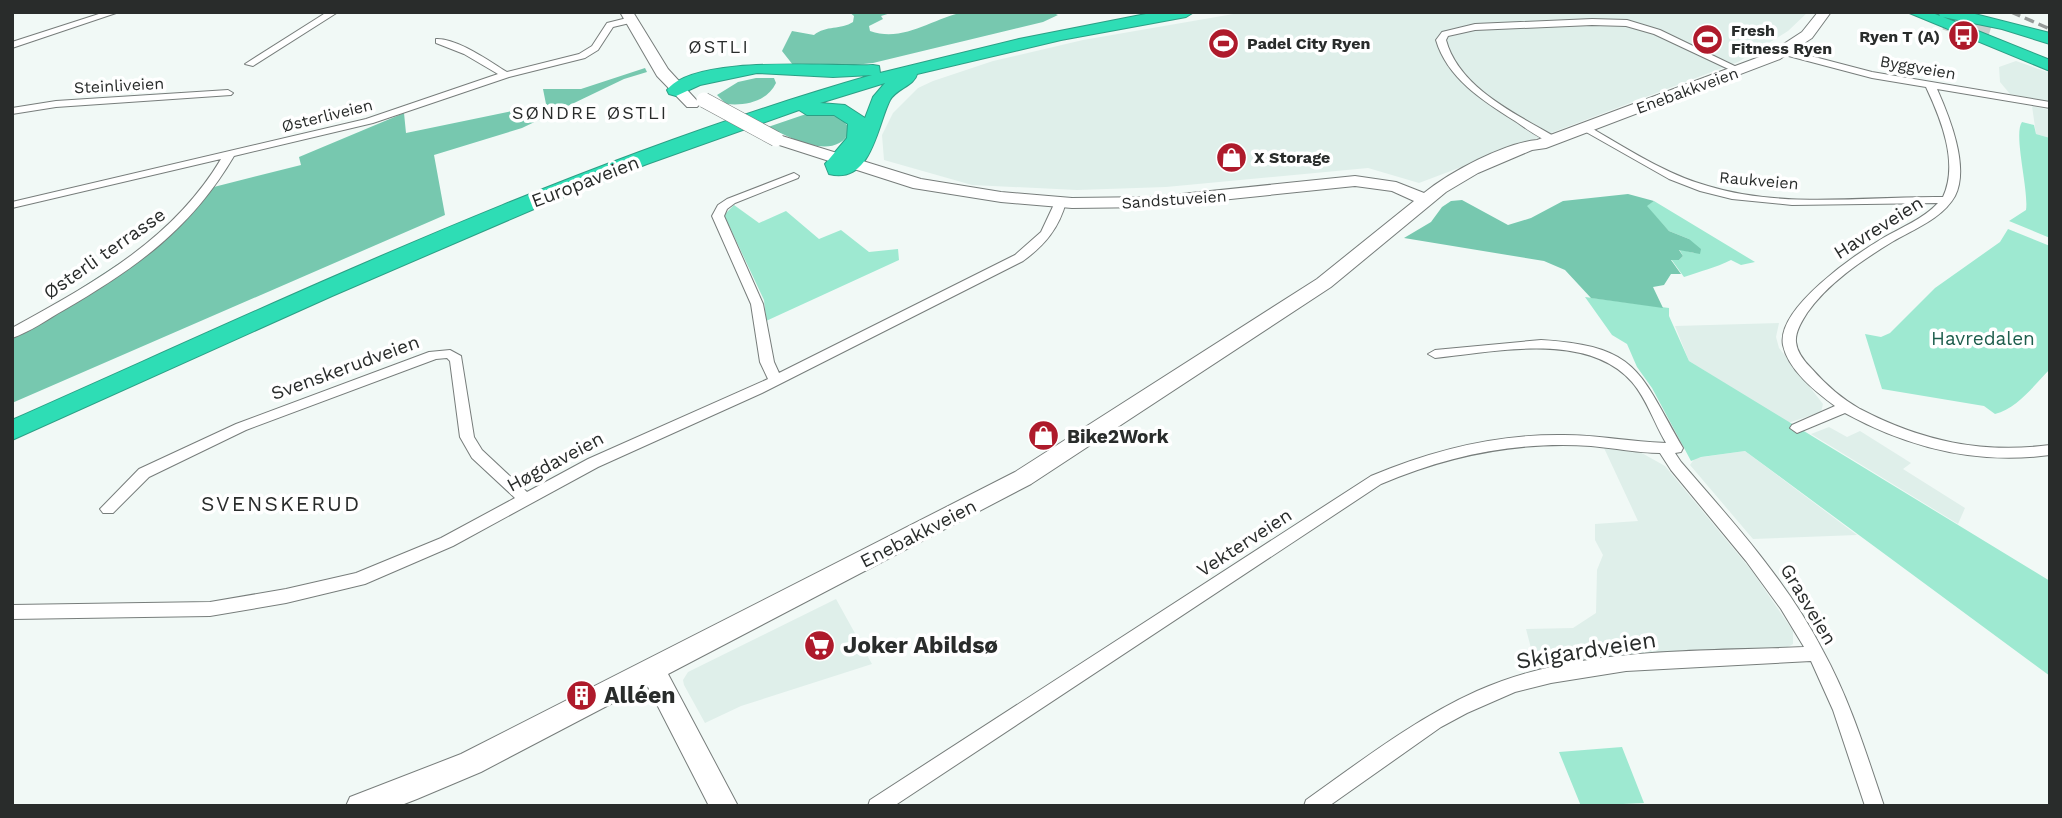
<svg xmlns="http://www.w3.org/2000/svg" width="2062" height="818" font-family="'Work Sans',sans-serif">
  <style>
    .built { fill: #dfefea }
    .green { fill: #9ee9d1 }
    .forest { fill: #77c8af }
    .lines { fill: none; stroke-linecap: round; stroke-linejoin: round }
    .highway-tunnel { stroke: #c9d0cd; stroke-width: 18; stroke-dasharray: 18 10; stroke-linecap: butt }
    .street-casing { stroke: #777d7b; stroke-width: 2 }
    .secondary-casing { stroke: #777d7b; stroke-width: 2 }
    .highway-casing { stroke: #2c9f85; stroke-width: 2 }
    .street { fill: #fff; fill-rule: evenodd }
    .secondary { fill: #fff; fill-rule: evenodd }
    .highway { fill: #2eddb5; fill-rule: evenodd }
    .rail { stroke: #949a98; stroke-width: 3.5; stroke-dasharray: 10 5; stroke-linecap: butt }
    .secondary-bridge-casing { stroke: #777d7b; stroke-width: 16; stroke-linecap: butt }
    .secondary-bridge { stroke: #fff; stroke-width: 15 }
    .labels { text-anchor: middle; stroke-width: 7; stroke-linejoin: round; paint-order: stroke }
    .far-poi-label { font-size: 16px; font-weight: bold; fill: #292c2b; stroke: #fff; text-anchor: start }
    .far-street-label { font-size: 16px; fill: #292c2b; stroke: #fff }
    .far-neighbourhood-label { font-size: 18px; letter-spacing: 2px; fill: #292c2b; stroke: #fff }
    .street-label { font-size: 19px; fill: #292c2b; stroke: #fff }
    .park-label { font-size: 19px; fill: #1e5e4d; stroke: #fff }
    .poi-label { font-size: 19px; font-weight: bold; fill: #292c2b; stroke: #fff; text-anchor: start }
    .neighbourhood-label { font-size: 21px; letter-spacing: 2px; fill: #292c2b; stroke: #fff }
    .near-poi-label { font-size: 23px; font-weight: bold; fill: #292c2b; stroke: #fff; text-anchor: start }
    .near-street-label { font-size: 23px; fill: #292c2b; stroke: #fff }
  </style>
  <rect width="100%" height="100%" fill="#f1f9f6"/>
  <path class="built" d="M1245,12H1808L1788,31L1738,62L1419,183L1368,168L1166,187L1077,190L972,185L884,160L882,135L893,113L918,88L933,81L993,61L1083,40Z
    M2016,61L2050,73V102L2010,94L2000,82L1999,67Z
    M2032,106L2050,110V138L2036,134Z
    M1779,323L1776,337L1779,348L1823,404L1821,412L1788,423L1689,361L1675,326Z
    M1829,427L1847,437L1860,431L1911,463L1903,469L1965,508L1958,524L1811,434Z
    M1604,448L1640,452L1665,466L1752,571L1793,631V644L1786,648L1534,671L1528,653L1532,652L1526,629L1573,628L1596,613L1597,570L1603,555L1595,540V524L1638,521Z
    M1745,451L1857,535L1753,539L1690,465L1695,458Z
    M836,599L872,664L741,706L705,723L684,685L683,680L688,672Z"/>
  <path class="green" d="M2022,122L2034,125L2036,134L2050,138V238L2009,221L2026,210C2029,190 2013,134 2022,122Z
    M1654,201L1755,262L1741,265L1731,260C1715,268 1701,271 1684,277L1671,259L1679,260L1683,256L1679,249L1694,253L1689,239L1669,231L1646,206Z
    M734,205L759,223L786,211L819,239L841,230L869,252L898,249L899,260L766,321L764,300L724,215Z
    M2008,229L2050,246V369C2035,384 2018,408 1995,414L1984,406L1882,389L1865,334L1881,337L1890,333L1935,288L2000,242Z
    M1585,297L1669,308V316L1689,361L2050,581V676L1745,451L1701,457L1691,461L1652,388L1637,367L1627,344L1612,335Z
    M1622,747L1644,803L1581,806L1559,752Z"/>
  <path class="forest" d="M849,12H894L881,16L883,19L869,26L870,31C904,43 932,18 965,12C980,9 1045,8 1058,15L1043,22L873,63L826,68L793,65L782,51L792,31L814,35C826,25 841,30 853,22L854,16Z
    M645,68L647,72L624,79L522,128L434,155L445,215L12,403V333L144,247L206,189L301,165L299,157L404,113L406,133L546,104L543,89H581Z
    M756,78H774L776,83C767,102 745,106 726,104L717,95L738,82Z
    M809,113C826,114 843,113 850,131C835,163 789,137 768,127Z
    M1628,194L1654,201L1647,206L1669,231L1689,239L1701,249L1700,254L1679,250L1683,256L1679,260H1671L1681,274H1671L1664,285L1653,287L1663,308L1591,298L1565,270L1544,261L1404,238L1431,222L1442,207L1451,201L1462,200L1508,225L1531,218L1563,201Z"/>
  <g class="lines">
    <path class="highway-tunnel" d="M1945,21L1991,35"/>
    <defs>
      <path id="street" d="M105,12H119L12,48V42Z
        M327,12H338L253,66L245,64Z
        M631,17L634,18V22L613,27L598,50L585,58L509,77L373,123L234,156C191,229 136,268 64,310C48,319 30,332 12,338V328C93,283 172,241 221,159L12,208V202L366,119L498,74L464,54L436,43V39C457,38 489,61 507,72L579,54L592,46L607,23Z
        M1592,19L1627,20L1660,30L1745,71L1737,73L1654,34L1626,26L1592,25L1475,30L1448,36L1446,40C1459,88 1516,114 1557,138V142L1553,143C1540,139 1527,129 1515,121C1483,101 1447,78 1436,40L1442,32L1475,24Z
        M1784,49L1872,72L2050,102V108L1937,89C1949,116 1970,167 1955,196C1942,219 1914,229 1892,242C1861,261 1828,283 1807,313C1802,321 1795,332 1796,342C1797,353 1805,362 1812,369C1826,385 1842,399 1860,409C1921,441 1982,454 2050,445V455C1976,465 1909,448 1845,413L1797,433L1790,428L1792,425L1835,406C1816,392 1788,370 1783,345C1776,308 1856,254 1883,238C1902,227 1923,219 1938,203L1792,205L1732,199L1700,191L1669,179L1579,128L1584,125L1588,126C1626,148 1665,174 1708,186C1783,209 1866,196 1943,197C1959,163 1941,119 1926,87L1872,78L1781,54V50Z
        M228,90L233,93L231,95L56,107L12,114V108L56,101Z
        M794,173L799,176L798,178L735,203L727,209L724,216L763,304L774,362L779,373L1015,255L1041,232L1056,200H1064L1066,202C1059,228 1045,245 1023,261L762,393L598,467L453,546L365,584L286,603L210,616L12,619V605L210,602L286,589L356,573L441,538L515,498L472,458L460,437L450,361L447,358L436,359L246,430L149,477L113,513H103L100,509L139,469L236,424L429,352L450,350L461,356L474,437L482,450L527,492L588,459L768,379L760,362L751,304L712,216L718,205L727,199Z
        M1541,340C1639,346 1639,372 1683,448L1681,452L1675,453L1681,462C1733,522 1787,581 1823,651C1850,700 1866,753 1884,806H1865L1833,710L1811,661L1626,671L1551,683L1515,692L1467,713L1441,727L1329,806H1304L1306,800C1361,761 1415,719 1477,691C1578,646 1697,652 1804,647L1781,609L1746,561L1671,470L1660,453C1637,453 1614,448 1591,446C1517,441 1449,455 1381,484L894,806H868L870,800L1371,476C1433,450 1496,434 1564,435C1598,435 1632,442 1666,443C1654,423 1647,399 1632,382C1587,331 1495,352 1435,358L1428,354L1435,350Z"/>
      <path id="secondary" d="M620,12H633L668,69L700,104L697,107H687L657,76Z
        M1818,12H1831L1812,38L1780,59L1546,148L1532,150L1478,173L1446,192L1331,287L1031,484L668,674L738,806H709L647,685L481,772L417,799L399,806H346L350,797L461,754L1015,472L1317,279L1414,201L1392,191L1355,186L1153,207L1072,208L1001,202L913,188L770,142V136H782L921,179L1001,192L1072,198L1153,197L1355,176L1396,182L1424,193C1450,172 1504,143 1537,140L1770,53L1802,32Z"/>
      <path id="highway" d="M1156,12H1194L1186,17L1061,40L917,74C915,85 896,89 890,100C877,125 872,185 829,174L825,164L847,138L848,124L834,115H807L799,110L647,164L541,206L332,296L12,440V420C294,295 575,160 872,75L833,77L757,73L700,85L676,96L669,94L667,90C695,54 829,67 873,65L879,66L880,73L1019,39ZM885,83L873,97L865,118L845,105L820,103Z
        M1907,12H1930L1940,16L1938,12H1967L2050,33V44L2002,29L1943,17L2050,60V71Z"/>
    </defs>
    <use href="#street" class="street-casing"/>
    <use href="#secondary" class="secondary-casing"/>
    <use href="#highway" class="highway-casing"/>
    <use href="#street" class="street"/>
    <use href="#secondary" class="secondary"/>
    <use href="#highway" class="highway"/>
    <path class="rail" d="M2011,12L2050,29"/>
    <defs>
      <path id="secondary-bridge" d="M704,100L776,139"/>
    </defs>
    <use href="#secondary-bridge" class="secondary-bridge-casing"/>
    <use href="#secondary-bridge" class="secondary-bridge"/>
  </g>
  <defs>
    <symbol id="bus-disc" viewBox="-11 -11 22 22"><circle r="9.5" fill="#ae1a2b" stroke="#fff"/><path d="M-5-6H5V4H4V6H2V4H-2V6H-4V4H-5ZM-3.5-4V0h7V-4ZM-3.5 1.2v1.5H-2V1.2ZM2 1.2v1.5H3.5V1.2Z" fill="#fff"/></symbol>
    <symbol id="stadium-disc" viewBox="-11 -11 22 22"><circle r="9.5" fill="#ae1a2b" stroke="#fff"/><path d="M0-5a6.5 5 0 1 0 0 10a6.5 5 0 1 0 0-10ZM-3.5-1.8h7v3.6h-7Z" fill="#fff"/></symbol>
    <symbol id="shop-disc" viewBox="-11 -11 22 22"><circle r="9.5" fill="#ae1a2b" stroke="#fff"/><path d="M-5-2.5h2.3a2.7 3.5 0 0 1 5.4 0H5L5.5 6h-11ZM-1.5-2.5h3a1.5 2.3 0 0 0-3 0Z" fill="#fff"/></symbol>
    <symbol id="supermarket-disc" viewBox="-11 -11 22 22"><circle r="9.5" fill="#ae1a2b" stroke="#fff"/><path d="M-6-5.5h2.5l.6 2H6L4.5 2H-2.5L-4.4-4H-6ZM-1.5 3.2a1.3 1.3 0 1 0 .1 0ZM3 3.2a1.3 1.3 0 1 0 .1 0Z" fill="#fff"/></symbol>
    <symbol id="building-disc" viewBox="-11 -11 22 22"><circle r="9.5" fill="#ae1a2b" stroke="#fff"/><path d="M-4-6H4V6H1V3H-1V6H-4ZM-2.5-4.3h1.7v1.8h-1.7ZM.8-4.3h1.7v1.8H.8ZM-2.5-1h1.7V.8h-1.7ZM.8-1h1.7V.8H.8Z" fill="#fff"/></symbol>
  </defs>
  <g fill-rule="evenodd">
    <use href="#bus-disc" x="1946" y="18" width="35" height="35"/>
    <use href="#stadium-disc" x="1690" y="22" width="35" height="35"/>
    <use href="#stadium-disc" x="1206" y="26" width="35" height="35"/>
    <use href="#shop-disc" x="1214" y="140" width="35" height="35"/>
    <use href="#shop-disc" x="1026" y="418" width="35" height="35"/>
    <use href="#supermarket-disc" x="802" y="628" width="35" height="35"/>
    <use href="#building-disc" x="564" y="678" width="35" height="35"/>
  </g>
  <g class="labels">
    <g class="far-poi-label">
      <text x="1731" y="36">Fresh<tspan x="1731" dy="18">Fitness Ryen</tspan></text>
      <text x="1940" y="42" text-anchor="end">Ryen T (A)</text>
      <text x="1247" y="49">Padel City Ryen</text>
      <text x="1254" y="163">X Storage</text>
    </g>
    <g class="far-street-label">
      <text transform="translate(1918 67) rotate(10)" y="6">Byggveien</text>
      <text transform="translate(119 85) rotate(-3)" y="6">Steinliveien</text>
      <text transform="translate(1687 90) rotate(-20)" y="6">Enebakkveien</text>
      <text transform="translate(327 115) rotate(-14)" y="6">Østerliveien</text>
      <text transform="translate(1759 180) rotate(5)" y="6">Raukveien</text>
      <text transform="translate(1174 199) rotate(-4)" y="6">Sandstuveien</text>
    </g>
    <g class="far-neighbourhood-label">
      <text x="719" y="53">ØSTLI</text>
      <text x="590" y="119">SØNDRE ØSTLI</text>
    </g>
    <g class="street-label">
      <text transform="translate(585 181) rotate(-21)" y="7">Europaveien</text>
      <text transform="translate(1878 227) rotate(-32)" y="7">Havreveien</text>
      <text transform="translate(104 253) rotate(-35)" y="7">Østerli terrasse</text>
      <text transform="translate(345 367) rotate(-20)" y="7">Svenskerudveien</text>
      <text transform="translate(555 461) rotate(-28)" y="7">Høgdaveien</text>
      <text transform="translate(918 533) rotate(-27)" y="7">Enebakkveien</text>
      <text transform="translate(1244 542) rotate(-33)" y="7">Vekterveien</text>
      <text transform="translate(1809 604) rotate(59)" y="7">Grasveien</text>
    </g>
    <g class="park-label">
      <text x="1983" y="345">Havredalen</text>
    </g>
    <g class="poi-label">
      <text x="1067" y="443">Bike2Work</text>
    </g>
    <g class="neighbourhood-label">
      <text x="281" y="511">SVENSKERUD</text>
    </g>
    <g class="near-poi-label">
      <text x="843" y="653">Joker Abildsø</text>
      <text x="604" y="703">Alléen</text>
    </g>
    <g class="near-street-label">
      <text transform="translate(1586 650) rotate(-9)" y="8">Skigardveien</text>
    </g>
  </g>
  <rect width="2062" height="818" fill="none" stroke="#292c2b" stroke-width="28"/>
</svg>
